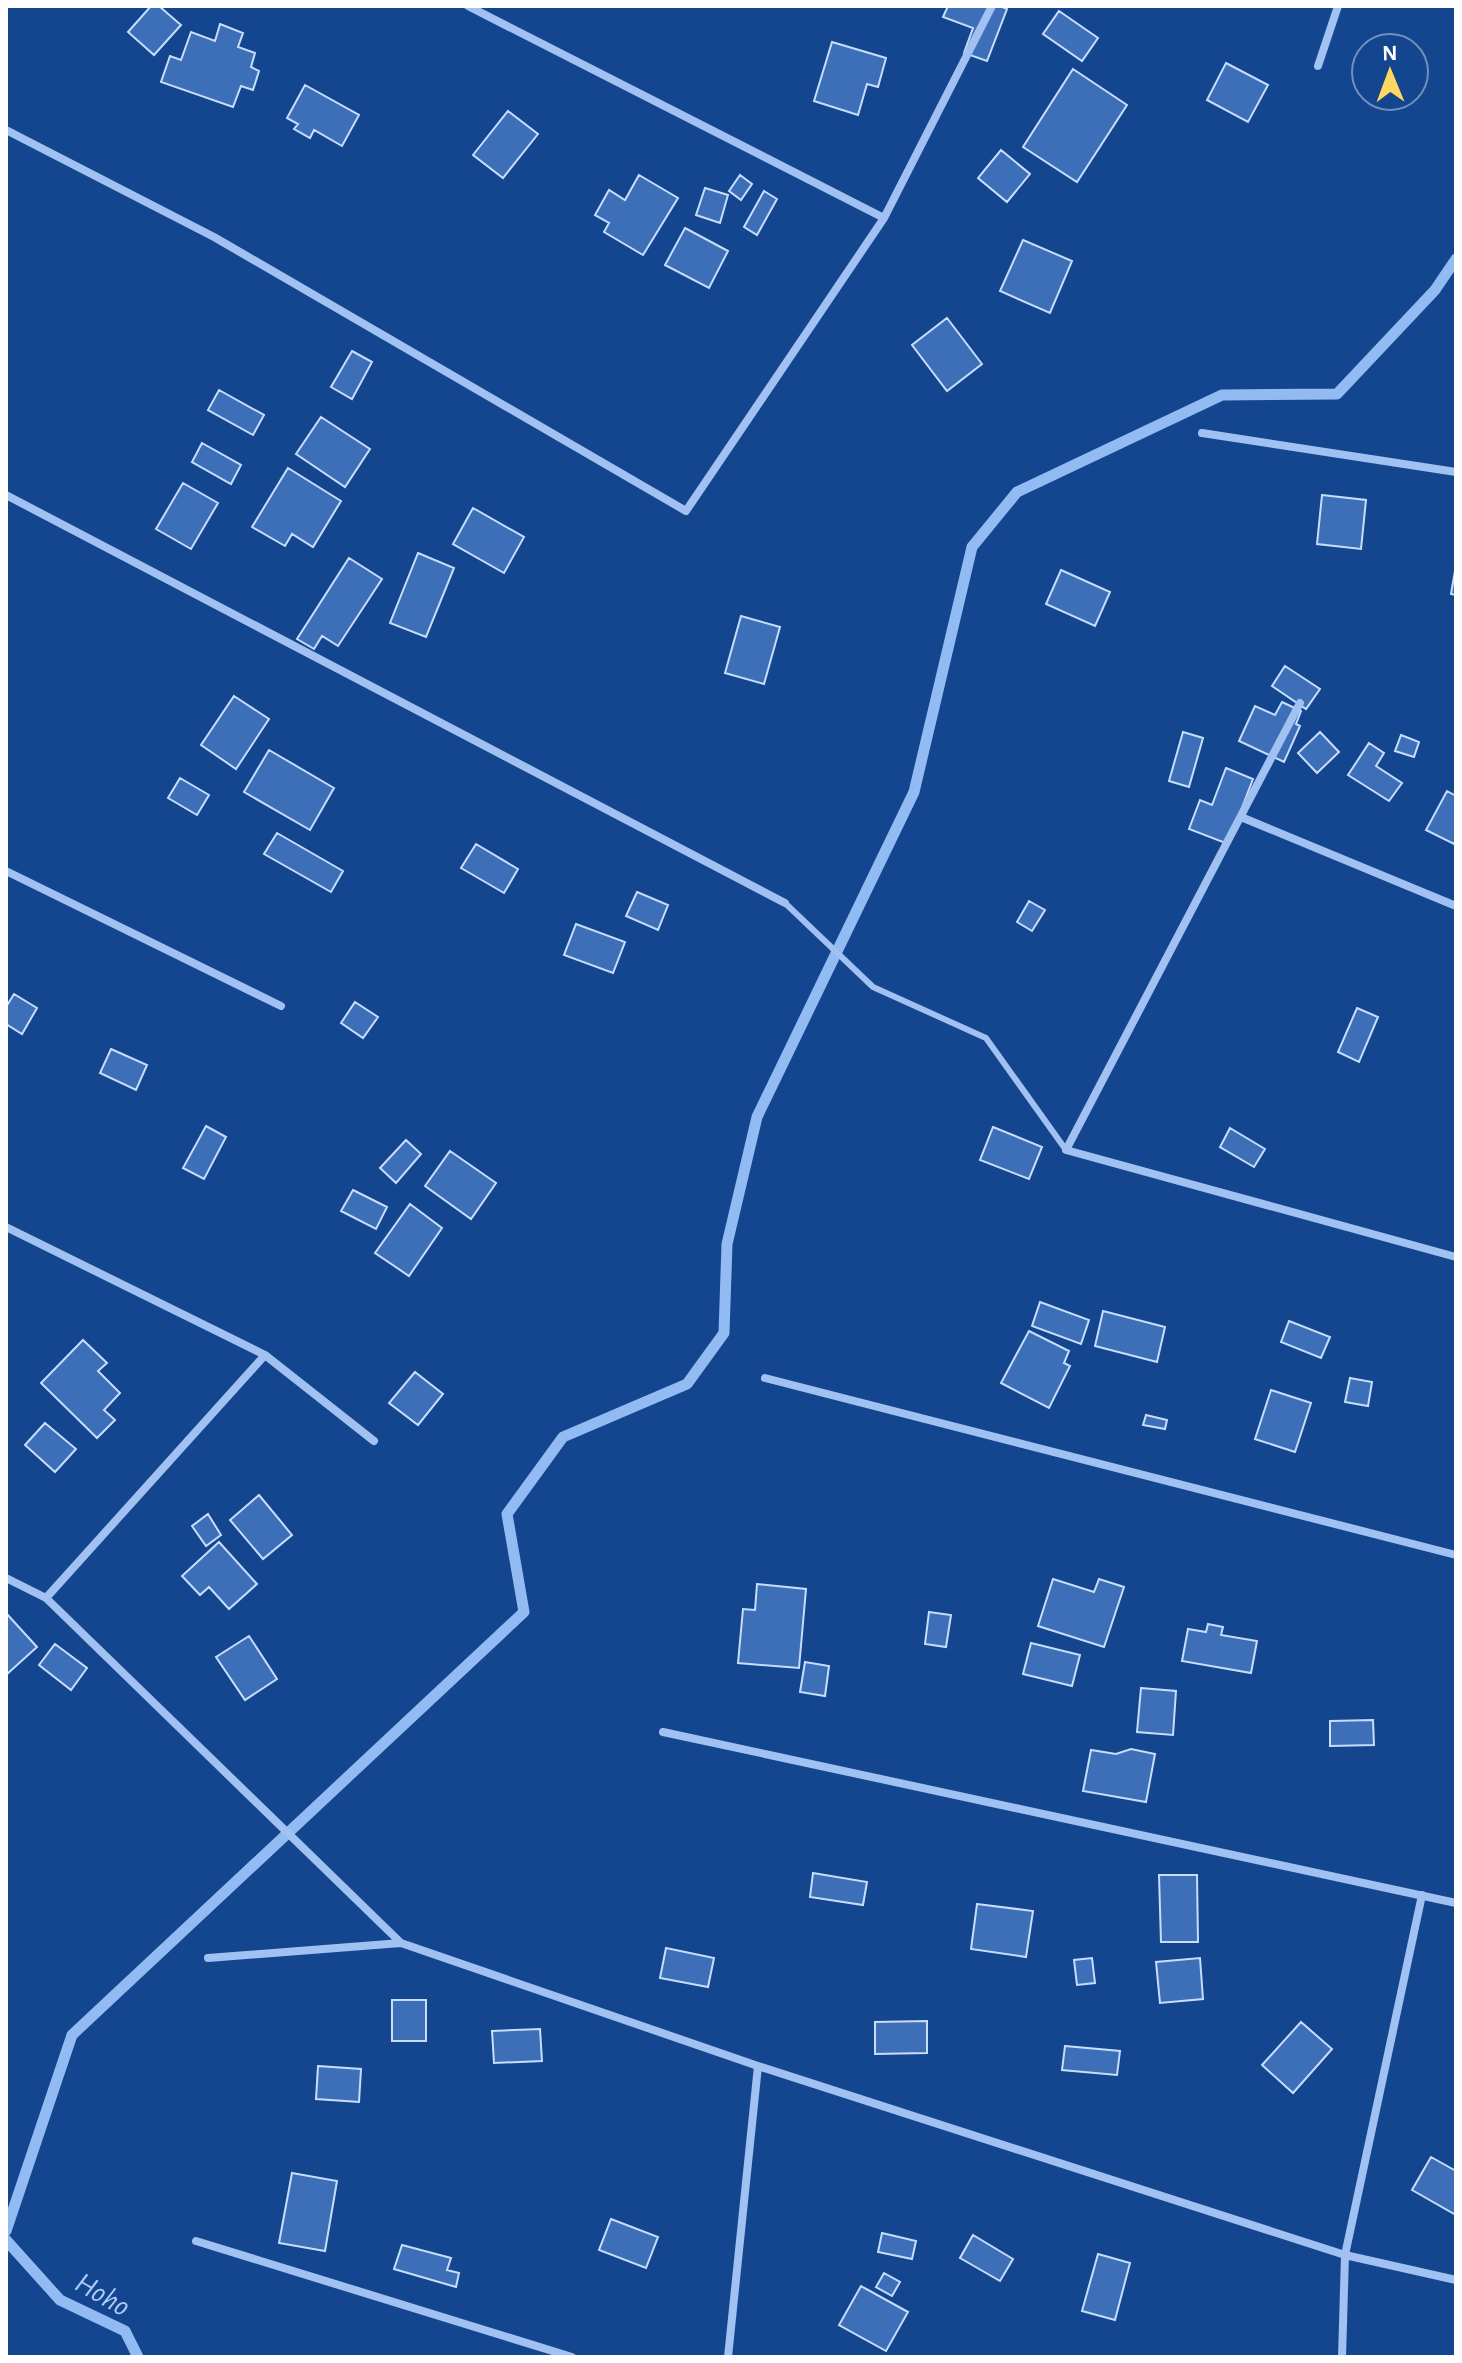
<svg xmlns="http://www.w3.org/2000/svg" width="1462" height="2363" font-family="'Alegreya Sans',sans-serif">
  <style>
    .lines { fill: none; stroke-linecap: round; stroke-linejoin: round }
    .stream { stroke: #92bbf4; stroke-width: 11 }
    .building { fill: #3d6fb8; stroke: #c7ddfc; stroke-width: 2 }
    .lane { stroke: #a0c1f1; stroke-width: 6 }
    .street { stroke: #a0c1f1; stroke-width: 8 }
    .labels { text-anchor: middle; stroke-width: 6; stroke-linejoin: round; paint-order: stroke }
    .water-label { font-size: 30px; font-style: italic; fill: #accbf8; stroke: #14458f }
  </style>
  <rect width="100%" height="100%" fill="#14458f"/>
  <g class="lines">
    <path class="stream" d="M6,2231L72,2035L524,1612L507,1514L563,1437L687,1384L724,1333L727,1244L757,1117L914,792L972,547L1017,492L1222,395L1337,394L1435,290L1456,259
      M6,2240L60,2300L125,2331L138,2357"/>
  </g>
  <path class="building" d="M151,6H159L181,25L154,55L128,32Z
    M948,6H1000L1007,9L987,61L964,53L973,28L943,17Z
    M1059,11L1098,38L1082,61L1043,34Z
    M220,24L243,33L238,47L255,53L251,67L259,71L253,90L241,86L233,107L161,82L170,56L181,60L191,32L215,41Z
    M832,42L886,58L878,87L867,84L858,115L814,101Z
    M1226,63L1268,85L1248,122L1207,100Z
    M1073,69L1127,105L1077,182L1023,147Z
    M305,85L359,115L342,146L314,130L310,138L294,129L298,124L287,118Z
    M508,111L538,134L503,178L473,155Z
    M1001,150L1030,174L1007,202L978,178Z
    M639,175L678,198L643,255L604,232L609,223L595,215L609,190L625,200Z
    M740,175L752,184L741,200L729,191Z
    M705,188L728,195L720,223L696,215Z
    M764,191L777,199L757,235L744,227Z
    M685,228L728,251L709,288L665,265Z
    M1023,240L1072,261L1050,313L1000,291Z
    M947,318L982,364L947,391L912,345Z
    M352,351L372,362L352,399L331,387Z
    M219,390L264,415L253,435L208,410Z
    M321,417L370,449L345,487L296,454Z
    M202,443L241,465L231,484L192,462Z
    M288,468L341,501L313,547L292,534L285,546L252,527Z
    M183,483L218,503L191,549L156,529Z
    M1322,495L1366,500L1361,549L1317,544Z
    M473,508L524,537L504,573L453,544Z
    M418,553L454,568L426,637L390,623Z
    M349,558L382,579L338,646L322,636L314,649L297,639Z
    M1456,565V595L1451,594Z
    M1061,570L1110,592L1095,626L1046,604Z
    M741,616L780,627L764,684L725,673Z
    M1285,666L1320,689L1306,709L1272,686Z
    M234,696L269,719L236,769L201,745Z
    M1282,702L1301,711L1296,724L1300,726L1284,762L1239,741L1255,706L1275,715Z
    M1183,732L1203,738L1189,787L1169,781Z
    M1320,732L1339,752L1317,773L1298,753Z
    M1401,735L1419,742L1414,757L1395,751Z
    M1369,743L1384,753L1376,766L1402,783L1389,801L1348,775Z
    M269,750L334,788L310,830L244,792Z
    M1226,768L1253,779L1228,844L1189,829L1200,800L1212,805Z
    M180,778L209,795L197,815L168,798Z
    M1447,791L1456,796V840L1454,844L1426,830Z
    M277,833L343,871L331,892L264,854Z
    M476,844L518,869L504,893L461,868Z
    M637,892L668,905L658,930L626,916Z
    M1029,901L1045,910L1032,931L1017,922Z
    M576,924L625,942L613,973L564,955Z
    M14,994L37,1008L22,1034L6,1024V1007Z
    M355,1002L378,1017L363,1038L341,1023Z
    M1357,1008L1378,1017L1359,1062L1338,1052Z
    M111,1049L147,1065L136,1090L100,1073Z
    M206,1126L226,1137L204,1179L183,1168Z
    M993,1127L1042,1147L1029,1179L980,1160Z
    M1230,1128L1265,1149L1254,1167L1220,1147Z
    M406,1140L421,1154L396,1183L380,1168Z
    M450,1151L496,1183L471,1219L425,1186Z
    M353,1190L387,1207L376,1229L341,1211Z
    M410,1204L442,1228L409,1276L375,1253Z
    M1040,1302L1089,1320L1081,1344L1032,1326Z
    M1103,1311L1165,1327L1157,1362L1095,1346Z
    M1289,1321L1330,1337L1321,1358L1281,1342Z
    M1029,1331L1069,1351L1064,1363L1070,1366L1049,1408L1001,1383Z
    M83,1340L107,1363L98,1371L120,1393L104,1410L115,1420L97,1438L41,1383Z
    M415,1372L443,1394L418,1425L389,1403Z
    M1350,1378L1372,1382L1368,1406L1345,1402Z
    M1271,1390L1311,1403L1295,1452L1255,1439Z
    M1146,1415L1167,1420L1165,1429L1143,1425Z
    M45,1423L76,1449L55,1472L25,1445Z
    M259,1495L292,1535L263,1559L230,1520Z
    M208,1514L221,1535L206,1546L192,1526Z
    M219,1542L257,1584L229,1609L209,1587L200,1595L182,1576Z
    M1053,1579L1094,1592L1099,1579L1124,1587L1104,1647L1038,1626Z
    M757,1584L806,1589L799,1668L738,1663L743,1609L755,1610Z
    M929,1612L951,1615L946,1647L925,1644Z
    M6,1613L37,1647L6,1675Z
    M1208,1624L1223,1627L1221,1635L1257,1641L1251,1673L1182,1661L1188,1629L1206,1632Z
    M249,1636L277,1679L245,1700L216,1657Z
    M1031,1643L1080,1655L1072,1686L1023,1674Z
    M55,1644L87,1668L71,1690L39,1665Z
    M805,1662L829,1666L825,1696L800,1692Z
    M1141,1688L1176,1691L1173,1735L1137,1732Z
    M1373,1720L1374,1745L1330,1746V1721Z
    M1131,1749L1155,1754L1146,1802L1083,1791L1091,1750L1116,1754Z
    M813,1873L867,1882L863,1905L810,1897Z
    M1159,1875H1197L1198,1942H1161Z
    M977,1904L1033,1911L1026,1957L971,1949Z
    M666,1948L714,1958L708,1987L660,1978Z
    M1092,1958L1095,1983L1077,1985L1074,1960Z
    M1200,1958L1203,1999L1160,2003L1156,1962Z
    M392,2000H426V2041H392Z
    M927,2021V2053L875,2054V2022Z
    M1301,2022L1332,2049L1293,2093L1262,2065Z
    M540,2029L542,2061L494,2063L492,2031Z
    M1065,2046L1120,2051L1117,2075L1062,2070Z
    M318,2066L361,2069L359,2102L316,2099Z
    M1431,2157L1456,2171V2215L1412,2190Z
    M292,2173L337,2181L325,2251L279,2243Z
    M611,2219L658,2237L646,2268L599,2250Z
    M882,2233L916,2241L912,2259L878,2252Z
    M973,2235L1013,2259L1000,2281L960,2258Z
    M402,2245L451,2258L447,2270L459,2273L456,2287L394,2269Z
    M1098,2254L1130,2263L1115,2320L1082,2311Z
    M884,2273L900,2282L892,2296L876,2287Z
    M861,2286L908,2312L886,2351L839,2325Z"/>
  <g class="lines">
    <path class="lane" d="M785,903L873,987L986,1038L1066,1150"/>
    <path class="street" d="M468,6L884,218
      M1318,66L1338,6
      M6,130L214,237L686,511L884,218L992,6
      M1202,433L1456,472
      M6,495L785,903
      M1300,703L1066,1150L1456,1257
      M1241,817L1456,906
      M6,871L281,1006
      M6,1227L265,1355L374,1441
      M765,1378L1456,1555
      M6,1578L46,1598L401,1943L758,2066L1345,2255L1456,2280
      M46,1598L265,1355
      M663,1732L1456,1903
      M208,1958L401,1943
      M196,2241L572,2357
      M728,2357L758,2066
      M1342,2357L1345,2255L1422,1895"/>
  </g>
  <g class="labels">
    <g class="water-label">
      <text transform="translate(103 2294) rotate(30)" y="10">Hoho</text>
    </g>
  </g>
  <rect width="1462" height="2363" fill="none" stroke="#ffffff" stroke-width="16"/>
  <g transform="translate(1390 72) rotate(359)"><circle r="38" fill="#14458f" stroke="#728fbc" stroke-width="2"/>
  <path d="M0-6L14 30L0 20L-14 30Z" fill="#ffd860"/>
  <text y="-12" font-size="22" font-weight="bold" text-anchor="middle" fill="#ffffff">N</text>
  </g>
</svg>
